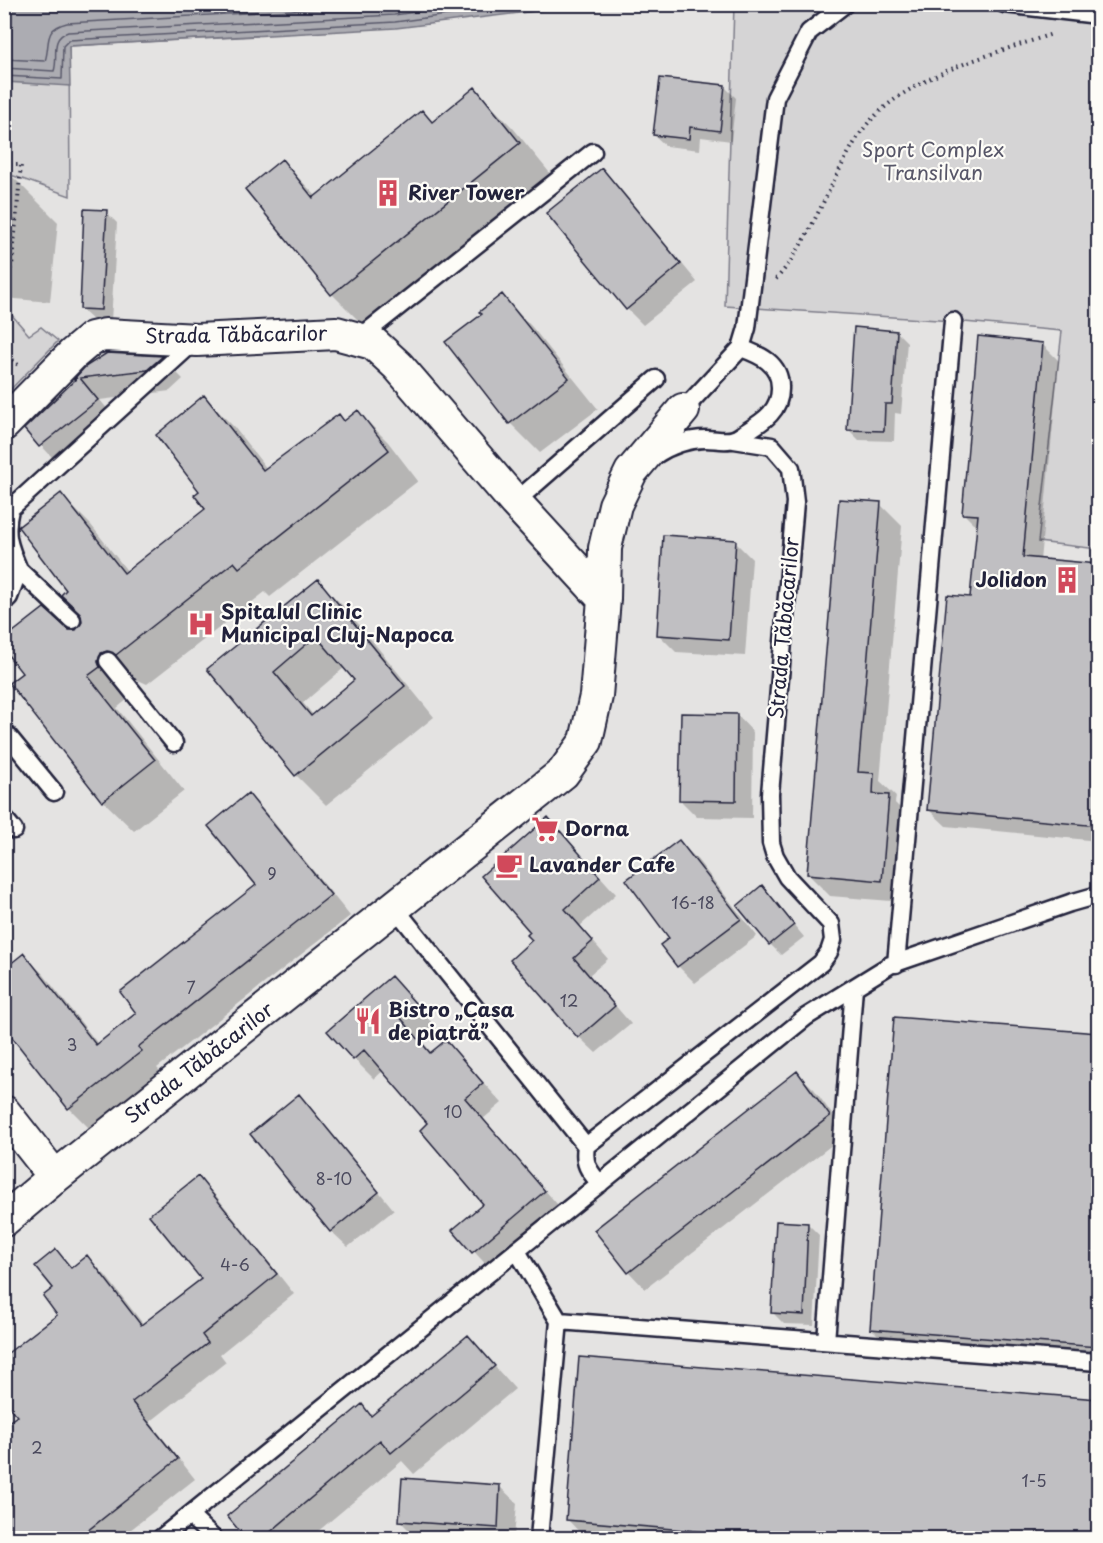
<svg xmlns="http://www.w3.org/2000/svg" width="1103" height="1543" font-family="'Playpen Sans',sans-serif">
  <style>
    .built { fill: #e4e3e2 }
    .green { fill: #d5d4d5; stroke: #7c7b88; stroke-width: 1.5 }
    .water { fill: #acacb2; stroke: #757582; stroke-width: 1.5 }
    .shadow { fill: #0003; fill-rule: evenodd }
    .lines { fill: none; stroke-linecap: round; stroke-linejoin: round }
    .shore { stroke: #59596b; stroke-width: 1.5 }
    .building { fill: #c0bfc2; stroke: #22223b; stroke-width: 1.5; fill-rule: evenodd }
    .service-casing { stroke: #22223b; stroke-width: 21 }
    .minor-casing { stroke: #22223b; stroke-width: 36 }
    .path { stroke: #22223b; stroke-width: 4; stroke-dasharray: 1.5 4.5; stroke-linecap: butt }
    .service { stroke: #fdfcf7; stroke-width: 16 }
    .minor { stroke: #fdfcf7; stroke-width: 32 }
    .labels { text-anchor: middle; stroke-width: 4.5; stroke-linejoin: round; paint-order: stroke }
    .number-label { font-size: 16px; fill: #4a495d }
    .park-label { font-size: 20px; fill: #585769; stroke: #fdfcf7 }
    .poi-label { font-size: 20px; font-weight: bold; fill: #22223b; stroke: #fdfcf7; text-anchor: start }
    .street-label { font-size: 20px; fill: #22223b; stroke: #fdfcf7 }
  </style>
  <rect width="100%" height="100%" fill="#f4f3ef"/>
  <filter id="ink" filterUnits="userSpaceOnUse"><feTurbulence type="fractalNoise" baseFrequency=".0167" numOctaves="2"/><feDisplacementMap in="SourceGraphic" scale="12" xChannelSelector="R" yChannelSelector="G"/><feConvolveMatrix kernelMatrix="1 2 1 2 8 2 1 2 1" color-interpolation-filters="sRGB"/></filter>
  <g filter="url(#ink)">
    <path class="built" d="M585,5H1098V1538H5V82L69,46L258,36Z"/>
    <path class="green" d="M734,5H1098V549L1038,542L1062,331L953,321L725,306Z
      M5,12L258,36L69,46L70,196L14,176H5Z
      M5,307L29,335L41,327L58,341L7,393L4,390Z"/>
    <path class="water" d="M4,5L5,4L585,5L396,28L69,46L70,86L5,82Z"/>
    <path class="shadow" d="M725,87L736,98L731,141L701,137L700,150L666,146L654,135Z
      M474,89L513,128L558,183L371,333L332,294L282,161L317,197L422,112L433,123Z
      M602,170L619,187L697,282L643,325L627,309Z
      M4,178H14L58,222L50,302L4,298Z
      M106,212L117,223L111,321L93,320L81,309Z
      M502,296L532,327L598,409L540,453L510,423L484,315Z
      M897,332L907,342L901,414L895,413L894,441L859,440L849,430Z
      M1042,344L1059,361L1040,561L1098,566V841L946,826L929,810L971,598L978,528L963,513Z
      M107,355L162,358L183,379L170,391L100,400L118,422L62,468L26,429L92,364Z
      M4,392L28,416L4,439Z
      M204,397L234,427L267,469L345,423L358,412L388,442L418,481L270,597L265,592L147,684L138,680L131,683L129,698L117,708L184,791L134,831L103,801L11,683L68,632L76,631L84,622L81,613L68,591L61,495L91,525L128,572L207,509L201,491Z
      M880,504L902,526L880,781L896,796L895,803L911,819L903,902L830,896L808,874Z
      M735,542L752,559L745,656L676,652L659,635Z
      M318,581L348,611L434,717L326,805L296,775L210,669ZM345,667L356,680L314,716L303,703Z
      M737,715L753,732L752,818L697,817L680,800Z
      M248,795L268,815L350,916L157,1068L161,1072L89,1128L69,1108L24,955L44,975L98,1044L138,1013L258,886Z
      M564,836L616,894L580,926L608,959L589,975L631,1024L596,1053L579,1037L532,932Z
      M679,842L696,858L757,936L695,983L678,966Z
      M762,887L804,937L781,955L770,944Z
      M391,978L434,1025L419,1038L432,1053L446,1042L502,1103L483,1119L564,1212L493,1272L454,1230L485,1204L430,1123L384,1070L374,1079L354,1059Z
      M896,1019L1098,1035V1362L888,1345L871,1328Z
      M797,1073L814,1089L846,1134L645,1289L629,1272Z
      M299,1096L315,1113L394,1210L348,1247L331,1231Z
      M198,1178L217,1197L294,1294L220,1354L226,1362L150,1422L195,1479L120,1538H4L19,1416L60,1315L55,1288L56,1251L73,1268L87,1257L106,1276L144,1325L203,1279Z
      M808,1224L819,1235L814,1325L784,1324L773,1313Z
      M468,1337L515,1389L414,1474L402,1461L310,1538H248L362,1406L372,1417Z
      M581,1359L1098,1400V1538H609L584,1537L568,1520Z
      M500,1487L517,1503L514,1538H417L400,1521Z"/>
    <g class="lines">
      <path class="shore" d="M4,59L45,61C51,44 42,29 67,23L402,4
        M4,68L54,71C59,57 49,38 68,32L394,15L471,4
        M4,76L62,79L63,46L69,40L395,22L528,4"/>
    </g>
    <path class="building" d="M660,78L725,85L720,131L690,127L689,139L653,135Z
      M475,87L520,143L331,295L245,189L282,159L313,198L422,110L432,122Z
      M602,168L681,264L626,310L546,213Z
      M84,209L107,210L101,310L80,309Z
      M502,294L569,378L509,424L445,342L482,314L479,312Z
      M854,327L897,331L892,404H885L884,431L847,430Z
      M978,336L1043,343L1023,557L1098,564V826L927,810L947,595L970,597L978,515L962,514Z
      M107,353L163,356L147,370L80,378L98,400L39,447L24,429L77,378L74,379L85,367Z
      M204,395L263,470L339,414L344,421L358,410L389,450L239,568L234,562L116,655L107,651L101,653L98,662L100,667L88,676L155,760L102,802L9,683L22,673L4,650V639L44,608L69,630H76L82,622L80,613L61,595L66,590L18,527L61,493L124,573L205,509L194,495L199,491L156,435Z
      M839,499L881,502L858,772L874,773L873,794L889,795L882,881L807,874Z
      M663,535L736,540L729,640L657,635Z
      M318,579L405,686L295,776L207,669ZM316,636L354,680L311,716L274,672Z
      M681,713L737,714L736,801L679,800Z
      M248,793L331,895L138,1047L142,1051L68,1109L4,1027V969L24,953L96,1045L136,1013L120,992L256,885L208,826Z
      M548,817L600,877L565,909L593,941L574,958L615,1006L578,1038L510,960L532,940L527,935L530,932L481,876Z
      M679,840L741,919L677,967L660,945L669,938L626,880Z
      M762,885L794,925L769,945L737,906Z
      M391,976L416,1004L400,1017L430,1053L446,1040L483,1083L465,1098L545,1191L472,1253L452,1230L483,1204L420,1130L427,1123L364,1050L353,1060L327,1031Z
      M894,1017L1098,1033V1347L870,1329Z
      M797,1071L830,1116L628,1273L594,1230Z
      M299,1094L379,1192L330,1232L250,1134Z
      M198,1176L277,1274L202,1335L208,1343L132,1402L178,1459L77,1539H4V1425L17,1416L4,1401V1356L57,1315L43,1296L53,1288L35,1266L56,1249L71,1268L87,1255L141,1325L201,1279L149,1215Z
      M776,1221L808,1223L804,1315L771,1313Z
      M468,1335L495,1366L391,1453L380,1440L262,1539H246L227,1516L362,1404L371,1416Z
      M579,1357L1098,1399V1539H792L566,1520Z
      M402,1478L500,1485L498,1528L399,1521Z"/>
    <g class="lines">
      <defs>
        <path id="service" d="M1004,4L1098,15
          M358,339L593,152
          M741,348L747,328L775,98L809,32L845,4
          M654,456C669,446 688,439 706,439C715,439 727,442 734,439C738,438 743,434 746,432C764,421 781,410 780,387C780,363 760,355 741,348L683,410
          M515,502L656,379
          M19,570L72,620
          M4,602L9,597L19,570C9,546 4,535 10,509L196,340
          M108,661L174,743
          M4,731L54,792
          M4,818L14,830
          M395,908L586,1146
          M896,964L953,321
          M600,1184C589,1171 583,1164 586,1146L821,963L829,952L833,940L831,924L787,877L775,856L771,843L770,794L795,502L791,468L772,446L734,440
          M517,1251L559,1321L539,1538
          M559,1321L1098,1362
          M826,1341L854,988
          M189,1515L213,1538
          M161,1538L806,1017L890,965L1070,903L1098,895"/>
        <path id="minor" d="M4,424L73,354L92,338L105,335L197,340L336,333L373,343L398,366L515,502L604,599
          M4,1112L55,1177
          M4,1220L55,1177L563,773L586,741L596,696L604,599L605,548L615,505L631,472L683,410"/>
      </defs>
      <use href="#service" class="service-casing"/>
      <use href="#minor" class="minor-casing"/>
      <path class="path" d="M4,165H21L12,267L4,274
        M776,279C802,252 824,199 842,165C850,150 860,131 872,119C916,73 994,54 1052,34
        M4,351L19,366"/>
      <use href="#service" class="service"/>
      <use href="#minor" class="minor"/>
    </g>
  </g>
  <defs>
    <symbol id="building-bare" viewBox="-9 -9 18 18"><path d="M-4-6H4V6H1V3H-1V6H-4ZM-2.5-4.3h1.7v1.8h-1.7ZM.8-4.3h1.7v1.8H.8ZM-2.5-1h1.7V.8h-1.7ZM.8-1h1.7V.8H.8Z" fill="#d1495b" stroke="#fdfcf7" stroke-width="2.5" paint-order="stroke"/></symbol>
    <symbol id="hospital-bare" viewBox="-9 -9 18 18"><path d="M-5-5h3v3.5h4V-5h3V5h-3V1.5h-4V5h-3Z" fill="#d1495b" stroke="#fdfcf7" stroke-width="2.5" paint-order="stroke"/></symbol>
    <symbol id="supermarket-bare" viewBox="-9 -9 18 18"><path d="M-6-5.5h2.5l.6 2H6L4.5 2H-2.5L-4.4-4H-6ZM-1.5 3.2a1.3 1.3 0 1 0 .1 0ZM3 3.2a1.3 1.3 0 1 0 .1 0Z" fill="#d1495b" stroke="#fdfcf7" stroke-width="2.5" paint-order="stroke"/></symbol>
    <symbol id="cafe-bare" viewBox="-9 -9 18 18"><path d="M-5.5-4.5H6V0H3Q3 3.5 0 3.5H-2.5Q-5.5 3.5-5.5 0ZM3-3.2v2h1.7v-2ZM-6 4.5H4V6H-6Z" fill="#d1495b" stroke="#fdfcf7" stroke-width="2.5" paint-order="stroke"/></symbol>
    <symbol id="restaurant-bare" viewBox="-9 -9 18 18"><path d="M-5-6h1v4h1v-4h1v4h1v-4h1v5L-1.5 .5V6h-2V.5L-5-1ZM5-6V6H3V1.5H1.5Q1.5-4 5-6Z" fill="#d1495b" stroke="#fdfcf7" stroke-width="2.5" paint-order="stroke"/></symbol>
  </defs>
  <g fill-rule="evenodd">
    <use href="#building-bare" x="369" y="174" width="38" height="38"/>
    <use href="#building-bare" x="1048" y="561" width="38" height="38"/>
    <use href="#hospital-bare" x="182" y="605" width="38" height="38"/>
    <use href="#supermarket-bare" x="526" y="810" width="38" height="38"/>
    <use href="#cafe-bare" x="490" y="846" width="38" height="38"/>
    <use href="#restaurant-bare" x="349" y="1002" width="38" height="38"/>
  </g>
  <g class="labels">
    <g class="number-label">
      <text x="272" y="880">9</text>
      <text x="693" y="909">16-18</text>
      <text x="191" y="994">7</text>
      <text x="569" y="1007">12</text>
      <text x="72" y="1051">3</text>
      <text x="453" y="1118">10</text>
      <text x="334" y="1185">8-10</text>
      <text x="235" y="1271">4-6</text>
      <text x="37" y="1454">2</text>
      <text x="1034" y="1487">1-5</text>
    </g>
    <g class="park-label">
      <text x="933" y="157">Sport Complex<tspan x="933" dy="23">Transilvan</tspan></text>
    </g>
    <g class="poi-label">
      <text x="408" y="200">River Tower</text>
      <text x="1047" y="587" text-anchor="end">Jolidon</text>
      <text x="221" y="619">Spitalul Clinic<tspan x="221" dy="23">Municipal Cluj-Napoca</tspan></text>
      <text x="565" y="836">Dorna</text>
      <text x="529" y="872">Lavander Cafe</text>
      <text x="388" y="1017">Bistro „Casa<tspan x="388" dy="23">de piatră”</tspan></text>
    </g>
    <g class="street-label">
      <text transform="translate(236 335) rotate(-1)" y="7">Strada Tăbăcarilor</text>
      <text transform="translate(784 628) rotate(-85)" y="7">Strada Tăbăcarilor</text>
      <text transform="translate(199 1063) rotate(-38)" y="7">Strada Tăbăcarilor</text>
    </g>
  </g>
  <rect width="1103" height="1543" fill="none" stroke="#fdfcf7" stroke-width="24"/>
  <rect x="12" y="12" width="1079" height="1519" fill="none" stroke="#22223b" stroke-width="2" filter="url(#ink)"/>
</svg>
